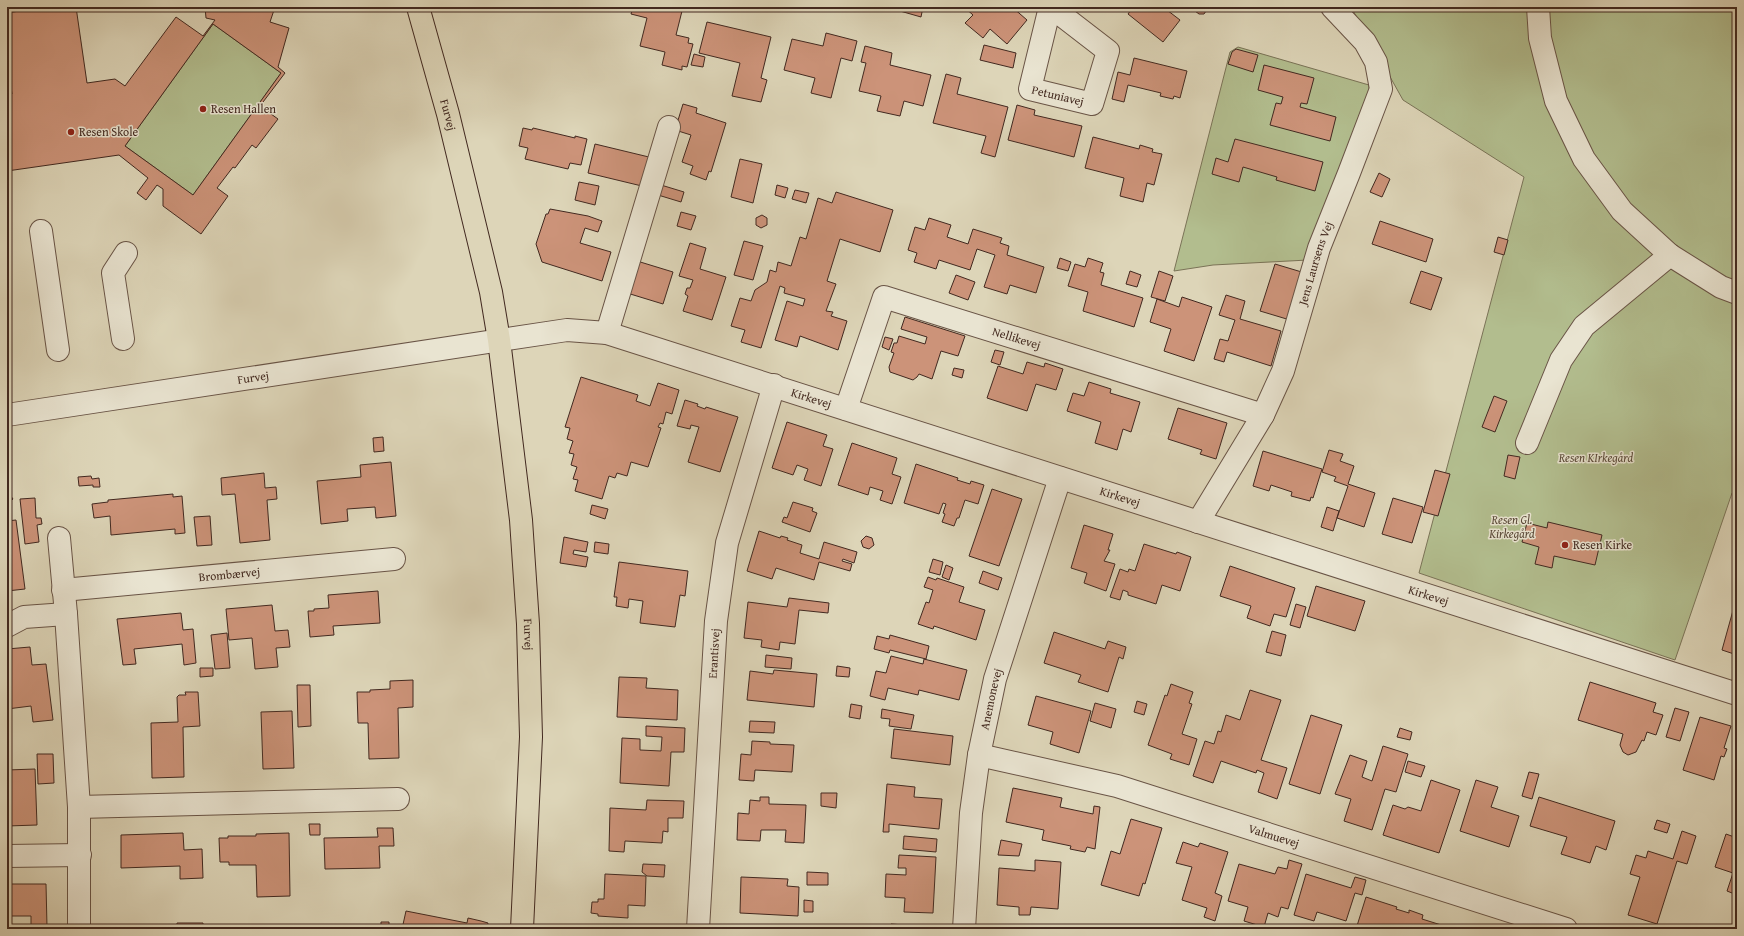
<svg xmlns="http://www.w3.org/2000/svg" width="1744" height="936" font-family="'Gentium Book Plus',serif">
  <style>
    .green { fill: #b2bd8e; stroke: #7a7357 }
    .building { fill: #cc9379; stroke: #422920; fill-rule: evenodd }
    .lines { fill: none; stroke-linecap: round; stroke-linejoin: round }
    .minor-casing { stroke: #695446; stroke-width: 24 }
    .major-casing { stroke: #422920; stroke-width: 24 }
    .minor { stroke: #e9e4d1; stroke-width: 22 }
    .major { stroke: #ddd5b8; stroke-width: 22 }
    .poi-dot { fill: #8f2418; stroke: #e9e4d1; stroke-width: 1.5 }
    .labels { text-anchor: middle; stroke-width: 3; stroke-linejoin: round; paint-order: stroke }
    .street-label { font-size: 12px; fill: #422920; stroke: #e9e4d1 }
    .poi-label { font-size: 12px; fill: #422920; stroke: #e9e4d1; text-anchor: start }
    .park-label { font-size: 12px; font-style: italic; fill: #584736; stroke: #e9e4d1 }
  </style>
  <rect width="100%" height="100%" fill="#ddd5b8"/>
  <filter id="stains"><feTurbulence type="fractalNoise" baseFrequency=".005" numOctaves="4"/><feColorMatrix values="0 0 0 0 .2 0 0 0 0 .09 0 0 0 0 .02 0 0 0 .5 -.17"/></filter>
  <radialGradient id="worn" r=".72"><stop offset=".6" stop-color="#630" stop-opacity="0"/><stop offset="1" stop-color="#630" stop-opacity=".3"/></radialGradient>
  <path class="green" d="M1351,7H1737V494L1732,493L1675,660L1419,573L1524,177L1403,100Z
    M213,24L281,73L193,195L125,146Z
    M1238,47L1369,85V95L1308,260L1213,265L1174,271L1230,52Z"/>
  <path class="building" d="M31,7H76L87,83L115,79L125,86L176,17L203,36L215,20L206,18L205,7H275L270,22L289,28L278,67L285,73L260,106L278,119L256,148L252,145L235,168L233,167L217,188L228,196L201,234L163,206V189L157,185L146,200L137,193L148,178L119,155L7,171V95L12,94L7,58V13L32,9ZM213,24L281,73L193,195L125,146Z
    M633,7H683L676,35L689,38L688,43L693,44L687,67L682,66V70L662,65L665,52L640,46L647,18L631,14Z
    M901,7H923L921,17L900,11Z
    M964,7H1012L1027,20L1007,44L990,29L983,38L965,23L973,15Z
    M1133,7H1163L1180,20L1163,42L1128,14Z
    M1194,7H1207L1208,8L1204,14H1199L1195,11Z
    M707,22L771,37L761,78L767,80L761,102L732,96L740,63L699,53Z
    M826,33L857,41L852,61L841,58L831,98L811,93L815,78L784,70L792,39L823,46Z
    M984,45L1016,53L1013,68L980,60Z
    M865,46L892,53L890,65L931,75L923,106L904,101L900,116L877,111L881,96L859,91L866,63L861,62Z
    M1236,49L1258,55L1253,72L1228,64L1232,52Z
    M694,54L705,57L703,67L691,65Z
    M1134,58L1187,71L1180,98L1174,96L1173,99L1160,96L1161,93L1128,85L1124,102L1112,99L1118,72L1130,75Z
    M1264,65L1314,78L1307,104L1301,103L1300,107L1336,117L1330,141L1270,125L1276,103L1281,104L1283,97L1258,90Z
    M946,74L961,78L957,94L1008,107L995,157L981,153L986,136L933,123Z
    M683,104L697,108L696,113L726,123L711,172L709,171L706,180L690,174L693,166L682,162L691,135L675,130Z
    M1017,105L1035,110L1034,115L1082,126L1074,157L1008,140Z
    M523,128L532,130L533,128L575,138V136L587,139L581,165L570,163L568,169L525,159L528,148L519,146Z
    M1093,137L1139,149L1140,145L1153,149L1152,152L1162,154L1154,185L1147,183L1143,202L1120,196L1124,178L1085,168Z
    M1235,139L1323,162L1315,191L1276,180L1277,177L1243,167L1239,182L1212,174L1216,158L1228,162Z
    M595,144L653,158L646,187L588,173Z
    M740,159L762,164L753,203L731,197Z
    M1379,173L1390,179L1382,197L1370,192Z
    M579,182L599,186L595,205L575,200Z
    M661,185L684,192L681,202L658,195Z
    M777,185L788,188L785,198L775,195Z
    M795,190L809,193L806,203L792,199Z
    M836,192L893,210L880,252L840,239L827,281L836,284L826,311L833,312L831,316L847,321L838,350L800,336L797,347L775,340L787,301L803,306L805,299L784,293L785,288L780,286L761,348L741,342L745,330L731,326L740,298L751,301L755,290L767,282L770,270L776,272L778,262L791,266L800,237L806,239L818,198L832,203Z
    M550,209L588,216L602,221L598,232L585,228L580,243L611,252L602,281L542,262L536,244L546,214H548Z
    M681,212L696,216L691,230L677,226Z
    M762,215L767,218V225L761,228L756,225V218Z
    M929,218L951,225L947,237L968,244L973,229L1002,238L1000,243L1009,246L1007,255L1044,267L1036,293L1010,285L1007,294L984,287L995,255L977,249L970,270L939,260L936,269L914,262L917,253L908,250L915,227L925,230Z
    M1380,221L1433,239L1426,262L1372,244Z
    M1498,237L1508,240L1504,255L1494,252Z
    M744,241L763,246L753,280L734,275Z
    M690,243L706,248L700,269L726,277L712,320L683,311L688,296L685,294L687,288H690L693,280L679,276Z
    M1060,258L1071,262L1068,271L1057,268Z
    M1088,258L1103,263L1100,272L1104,273L1101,285L1143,298L1134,327L1083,311L1088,292L1068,286L1075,264L1085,267Z
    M637,261L673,272L663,304L627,293Z
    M1275,264L1305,273L1290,320L1260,311Z
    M1130,271L1141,275L1137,287L1126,284Z
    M1159,271L1173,276L1165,301L1151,297Z
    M1421,271L1442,278L1431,310L1410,303Z
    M956,275L975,282L968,300L949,293Z
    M1226,295L1245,301L1240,319L1281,331L1271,366L1227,352L1224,362L1214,359L1220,339L1228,341L1235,320L1219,315Z
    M1182,297L1212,307L1194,361L1164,351L1171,329L1150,322L1157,299L1179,307Z
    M905,317L965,336L958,356L941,351L932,379L919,374L917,377L913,380L890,372L889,367L894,353L891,352L894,343H897L899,336L925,344L927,337L901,329Z
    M885,337L893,339L889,350L882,347Z
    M995,350L1004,352L1000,365L991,362Z
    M1027,362L1044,367L1045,363L1063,369L1056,390L1036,384L1027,411L987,398L998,366L1023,374Z
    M954,368L964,370L962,378L952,375Z
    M581,377L638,395L636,401L650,406L658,383L679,390L672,414L666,412L663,424L660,423L658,427L661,428L648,467L631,462L627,476L617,473L615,478L609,476L602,499L575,491L578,480L573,479L577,467L571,465L574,454L569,453L573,441L567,439L570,428L565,427Z
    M1089,382L1111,389L1110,393L1140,402L1131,432L1123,429L1117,450L1095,443L1101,422L1067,411L1073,393L1084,396Z
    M1494,396L1507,401L1495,432L1482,427Z
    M685,400L698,404L697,406L705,409L706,407L738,417L720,472L688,462L699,427L691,425L690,429L677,426Z
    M1178,408L1227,423L1216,459L1200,454L1202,450L1168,439Z
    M787,422L827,435L823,446L833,449L821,486L804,480L808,469L797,465L793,475L772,468Z
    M383,437L384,451L374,452L373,438Z
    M852,443L897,458L892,474L901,477L892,504L880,500L883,491L870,487L868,495L838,485Z
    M1329,450L1343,454L1340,461L1354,466L1348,484L1375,493L1364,527L1337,518L1348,486L1334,481L1336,477L1322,472Z
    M1263,451L1322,469L1313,498L1311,497L1310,501L1291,496L1292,492L1271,485L1269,491L1253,486Z
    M1508,455L1520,457L1515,479L1504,476Z
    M391,462L396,516L376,518L375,507L347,509L348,521L321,524L317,481L361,477L360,465Z
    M916,464L958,478L957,480L970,484L971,481L984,485L978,504L965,500L959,518H957L954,526L942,522L945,514L943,513L946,504L943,503L939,514L904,503Z
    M1435,470L1450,474L1438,516L1423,512Z
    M264,473L265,488L276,487L277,499L267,500L270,540L240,543L235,494L222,495L221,478Z
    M91,476L92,479L99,478L100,487H93V485L79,486L78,477Z
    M992,489L1022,499L999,566L969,556Z
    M7,491L13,499L7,504Z
    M173,494V497L182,496L185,533L175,534V529L111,535L110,516L94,518L92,504L108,502V500Z
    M35,498L36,518H41L42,524L37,525L39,542L25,544L20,499Z
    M1393,498L1423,507L1412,543L1382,534Z
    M793,502L813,508L812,511L817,513L810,532L782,522L784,517L787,518Z
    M592,505L608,509L605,519L590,514Z
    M1327,507L1339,511L1333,531L1321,527Z
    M210,516L212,545L197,546L194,517Z
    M16,520L25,589L7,591V521Z
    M1548,522L1602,535L1595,565L1554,556L1552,568L1535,564L1539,547L1522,542L1527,523L1547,528Z
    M1084,525L1113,534L1108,550H1110L1104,561L1115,564L1106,591L1084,583L1087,573L1071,568Z
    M759,531L780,538L781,536L788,538L787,540L802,545L800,553L819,559L824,542L857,552L854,563L843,559L842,561L852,564L850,571L819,562L814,580L776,568L772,579L747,571Z
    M866,536L872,538L874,545L869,549L863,547L861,541Z
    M564,537L588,542L586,552L574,550L573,554L588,557L586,567L560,563Z
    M595,542L609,544L608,554L594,552Z
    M1144,544L1176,554L1177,552L1191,557L1180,591L1162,585L1156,604L1128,595V592L1123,590L1120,600L1110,597L1120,569L1128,572L1129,569L1135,571Z
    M933,559L943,562L940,575L929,572Z
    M619,562L688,571L685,596L680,595L675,627L640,623L643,601L629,599L628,608L616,606L617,597H614Z
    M946,565L953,568L949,580L942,577Z
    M1230,566L1295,588L1286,617L1274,614L1270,626L1247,618L1251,606L1220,596Z
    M983,571L1002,578L998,590L979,583Z
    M928,577L936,580L937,578L964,587L959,602L985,610L976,640L934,626L933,629L918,624L926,602L929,603L933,590L924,587Z
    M1316,586L1365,601L1355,631L1307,616Z
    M378,591L380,623L333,626L334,635L310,637L308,611H314V609L329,608L328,595Z
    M1737,596V655L1722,650Z
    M789,598L829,603L828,613L799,610L795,644L780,642L779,650L761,647L762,640L744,638L748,602L787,607Z
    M1296,604L1306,607L1300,628L1290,625Z
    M272,605L275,631L288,630L290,647L276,648L278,667L255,669L252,638L229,640L226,609Z
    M181,613L183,630L193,629L196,663L184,665L182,644L134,649L136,664L123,665L117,619Z
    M1272,631L1286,635L1281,656L1266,652Z
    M1054,632L1105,649L1108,641L1126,647L1123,659L1119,657L1108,692L1078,682L1081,675L1044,663Z
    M227,633L230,668L215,669L211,635Z
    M890,635L929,646L926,659L890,650L889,653L874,649L877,636L889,639Z
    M30,647L32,665L46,664L53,720L33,722L31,706L7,709V649Z
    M766,655L792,658L791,669L765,667Z
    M891,656L923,664L924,659L967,670L959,700L919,690L918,695L888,688L885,700L870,696L876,671L886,673Z
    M837,666L850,668L849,677L836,676Z
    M200,668H213V676L200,677Z
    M774,670L817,674L814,707L747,700L750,671L773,674Z
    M619,677L647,678L646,688L678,690L677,720L617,717Z
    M413,680V707L398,708L399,758L369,759L368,723H358L357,692H370V690L390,689V681Z
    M1590,682L1656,703L1653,712L1663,715L1656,735L1647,732L1644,741L1642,740L1636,752L1628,755L1623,752L1620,745L1623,734L1578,720Z
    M1171,684L1193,692L1189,703L1192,704L1182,734L1197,739L1189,765L1170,759L1172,754L1148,745L1165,695L1167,696Z
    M297,685H310L311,726L298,727Z
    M1250,690L1281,700L1261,760L1287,768L1277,799L1258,792L1264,773L1257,770L1256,773L1221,761L1213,783L1193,776L1205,741L1214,744L1218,731L1221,732L1226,715L1240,720Z
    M185,692H198L200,726L183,727L184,777L152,778L151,723L178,722L177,697L179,695H186Z
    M1036,696L1091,711L1079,753L1050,744L1053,732L1028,725Z
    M1137,701L1147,704L1144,715L1134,712Z
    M1095,703L1116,709L1111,728L1090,721Z
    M851,704L862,706L860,719L849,717Z
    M1675,708L1689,712L1680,741L1666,737Z
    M882,709L914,715L911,729L889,726L890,719L881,718Z
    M292,711L294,768L263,769L261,712Z
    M1311,715L1342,725L1320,794L1289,784Z
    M1700,717L1731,726L1724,748L1727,749L1724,757L1721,756L1714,780L1683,770Z
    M750,721L775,722L774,733L749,732Z
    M646,726L685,728L684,752H671L669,786L620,783L622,738L640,739V750L661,751L662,737L646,736Z
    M1400,728L1412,732L1410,740L1397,737Z
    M894,729L953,736L950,765L891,758Z
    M752,741L770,742V744L794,745L792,772L755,770L754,781L739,780L741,754L751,755Z
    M1383,746L1408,754L1396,792L1385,789L1372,830L1344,821L1351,799L1335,794L1350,755L1367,761L1362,777L1372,781Z
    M37,754H53L54,783L38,784Z
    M1408,761L1425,766L1421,777L1405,772Z
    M35,769L37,825L7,826V770Z
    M1529,772L1539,774L1532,799L1522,796Z
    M1431,780L1460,790L1439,853L1383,835L1393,805L1405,809L1408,807L1421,811Z
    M1476,780L1498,787L1491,807L1519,816L1509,847L1460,831Z
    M887,784L915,787L914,797L942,799L939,829L889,824V832H883Z
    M1013,788L1062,798L1060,807L1093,814L1094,806L1100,807L1095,849L1087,847L1085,852L1070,849L1071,846L1042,840L1044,830L1006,822Z
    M821,793H837L836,808L821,806Z
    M760,797H769V804L806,805L804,843L785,842L786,830H761L760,841L737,840L738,813L749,814L750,800L760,801Z
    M1539,797L1615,821L1606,850L1596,846L1590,863L1561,854L1567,837L1530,826Z
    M647,800L684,801L683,818H668V832L663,831L662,843L625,841L624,852L609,851L610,808L646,810Z
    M1131,819L1162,828L1145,884L1143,883L1139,896L1101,885L1111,851L1120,854Z
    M1657,820L1670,824L1667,833L1654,829Z
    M309,824H320V835H310Z
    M377,828H393L394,846H379L380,868L325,869L324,838L378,837Z
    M1682,831L1696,836L1687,864L1677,861L1657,924L1628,915L1640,877L1630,874L1636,855L1646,858L1648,851L1673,859Z
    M183,833L184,850L202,849L203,878L180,879V866L121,868V835Z
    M289,833L290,896L257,897L256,865H229V862H220L219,838H228V836H256V834Z
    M1726,834L1737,838V895L1727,891L1733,873L1715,867Z
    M904,836L937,839L936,852L903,849Z
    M1001,840L1022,844L1019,856L998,855Z
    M1183,842L1198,847L1200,843L1228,852L1215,893L1222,896L1215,921L1204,917L1207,908L1182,900L1192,867L1176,863Z
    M899,855L936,857L933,913L904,912L905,898L885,897L886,874L906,875V868H898Z
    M1035,860L1061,862L1058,909L1031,907L1030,915H1019V907L997,905L999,868L1035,871Z
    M1289,860L1302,864L1288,909L1281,907L1278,917L1268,913L1264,927L1244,921L1248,907L1228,901L1239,864L1275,874L1278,867L1287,869Z
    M643,864L665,865L664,877L647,876L642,872Z
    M807,872L828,873V885H807Z
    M605,874L646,876L645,906L628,905V918L598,916V914L591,913L592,902H598V899H604Z
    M1306,874L1351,888L1355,877L1366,880L1362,895L1355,893L1346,921L1317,912L1314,921L1294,915Z
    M741,877L788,879L787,886L799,887L798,916L740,913Z
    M7,884H46L47,927L31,928V916H7Z
    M1366,897L1397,907L1396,909L1409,913V910L1423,915L1422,919L1454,929H1398L1390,927V929H1356Z
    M804,900L813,901V912H804Z
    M406,911L467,923L468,918L481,921L488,923L487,929H402Z
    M381,922H389V929H381Z
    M177,923H203V929H177Z
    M891,924L932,927L931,929H879L881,927L891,928Z
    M605,925L632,926V929H605Z
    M1125,926L1139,929H1124Z"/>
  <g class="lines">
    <defs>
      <g id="minor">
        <path id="s1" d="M1050,7L1030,89L1092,104L1108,51L1051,7"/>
        <path d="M1538,7L1540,38L1556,101L1584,159L1622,211L1670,255L1721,287L1737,293"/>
        <path d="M41,231L58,350"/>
        <path d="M607,333L669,127"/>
        <path d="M123,339L113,273L126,253"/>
        <path id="s2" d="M846,409L884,297L1263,415"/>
        <path id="s3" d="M7,415L567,330L607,333L1737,694"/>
        <path d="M1527,443L1561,360L1584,326L1670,255"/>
        <path id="s4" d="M1198,522L1263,415L1283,371L1319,248L1349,173L1381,89L1376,62L1365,42L1332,7"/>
        <path d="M59,538L66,614L79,807V929"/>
        <path id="s5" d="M63,590L394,559"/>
        <path d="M7,626L24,617L66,614"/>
        <path id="s6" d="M979,755L1117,786L1566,929"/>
        <path d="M79,807L398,799"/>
        <path d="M7,856L80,855"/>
        <path id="s7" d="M698,929L716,621L727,543L774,385"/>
        <path id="s8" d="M964,929L971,813L979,755L995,679L1060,478"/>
      </g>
      <g id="major">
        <path id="s9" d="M418,7L448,114L491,292L499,340L521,520L528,624L531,737L522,929"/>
      </g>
    </defs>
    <use href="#minor" class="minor-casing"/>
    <use href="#major" class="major-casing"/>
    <use href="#minor" class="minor"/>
    <use href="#major" class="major"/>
  </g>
  <g class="poi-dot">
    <circle cx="203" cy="109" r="4"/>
    <circle cx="71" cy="132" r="4"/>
    <circle cx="1565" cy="545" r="4"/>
  </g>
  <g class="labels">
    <g class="street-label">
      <text dy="4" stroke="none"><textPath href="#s1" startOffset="113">Petuniavej</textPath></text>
      <text dy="4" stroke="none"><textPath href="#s9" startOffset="112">Furvej</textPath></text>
      <text dy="4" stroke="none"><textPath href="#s4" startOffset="286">Jens Laursens Vej</textPath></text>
      <text dy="4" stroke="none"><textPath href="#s2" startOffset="257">Nellikevej</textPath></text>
      <text dy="4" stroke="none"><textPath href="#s3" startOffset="249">Furvej</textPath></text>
      <text dy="4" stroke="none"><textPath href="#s3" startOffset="821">Kirkevej</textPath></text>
      <text dy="4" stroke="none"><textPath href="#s3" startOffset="1145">Kirkevej</textPath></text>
      <text dy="4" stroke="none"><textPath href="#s5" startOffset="167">Brombærvej</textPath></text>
      <text dy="4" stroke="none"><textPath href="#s3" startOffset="1469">Kirkevej</textPath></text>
      <text dy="4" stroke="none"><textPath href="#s9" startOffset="639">Furvej</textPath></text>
      <text dy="4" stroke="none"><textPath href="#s7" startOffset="276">Erantisvej</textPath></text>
      <text dy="4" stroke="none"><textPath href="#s8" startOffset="232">Anemonevej</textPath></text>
      <text dy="4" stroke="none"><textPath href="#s6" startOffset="306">Valmuevej</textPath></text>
    </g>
    <g class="poi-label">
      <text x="211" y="113">Resen Hallen</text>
      <text x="79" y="136">Resen Skole</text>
      <text x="1573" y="549">Resen Kirke</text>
    </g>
    <g class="park-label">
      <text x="1596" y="462">Resen KIrkegård</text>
      <text x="1512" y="524">Resen Gl.<tspan x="1512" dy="14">Kirkegård</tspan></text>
    </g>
  </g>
  <rect width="1744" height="936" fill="none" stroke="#ddd5b8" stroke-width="24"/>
  <rect x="8" y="8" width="1728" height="920" fill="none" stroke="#422920" stroke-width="2"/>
  <rect x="12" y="12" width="1720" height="912" fill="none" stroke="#422920"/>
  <rect width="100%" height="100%" filter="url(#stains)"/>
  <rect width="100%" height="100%" fill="url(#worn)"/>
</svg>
